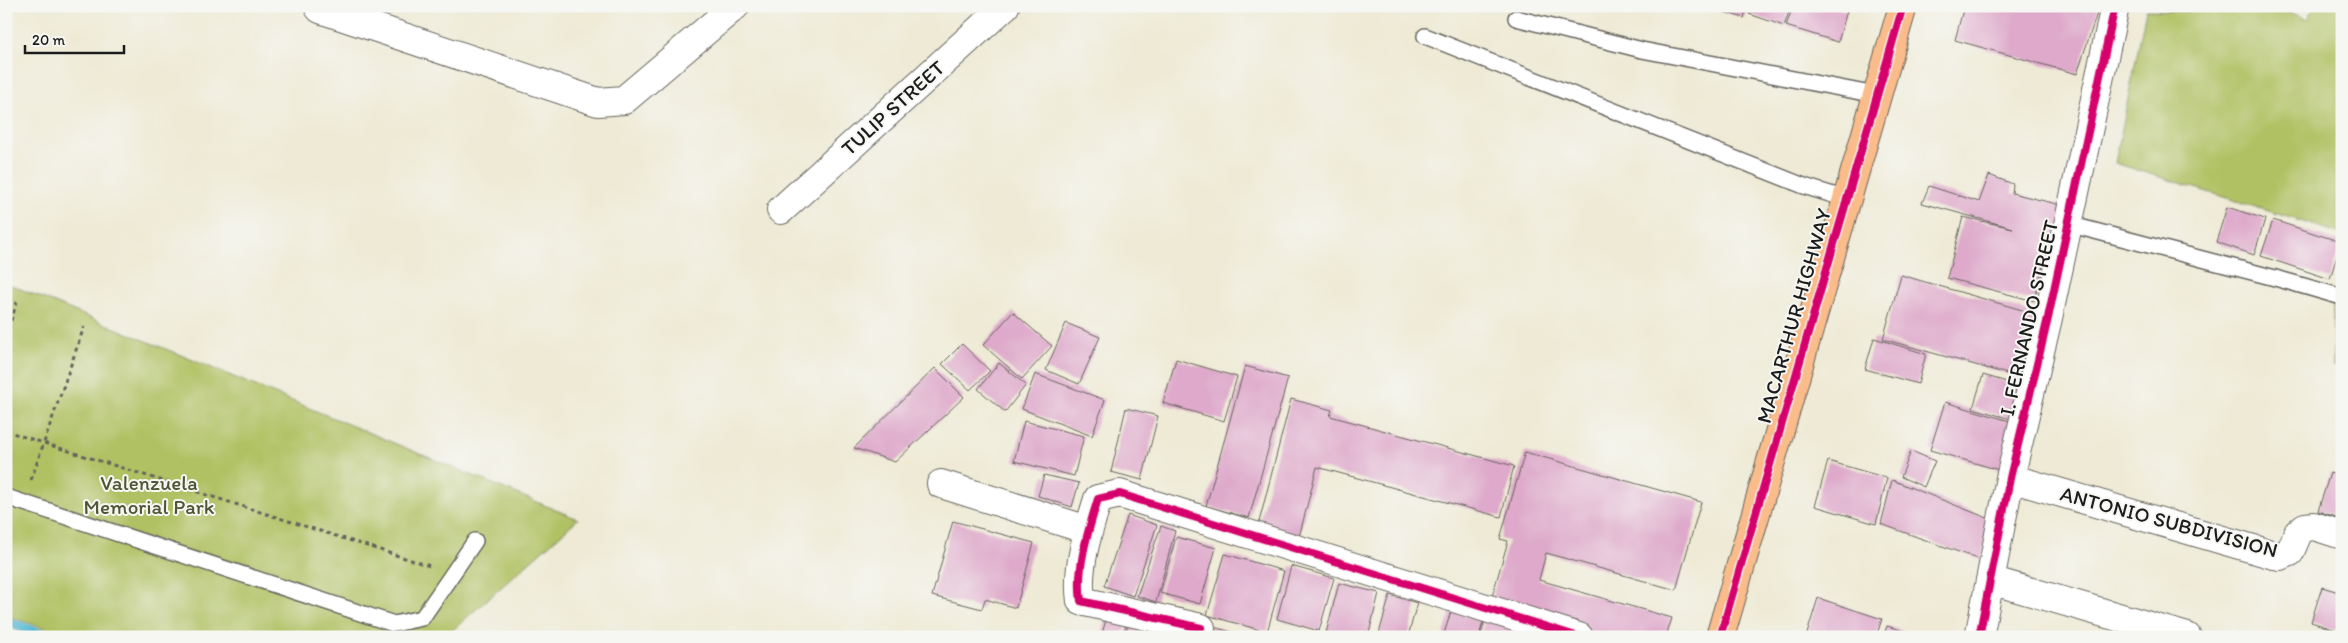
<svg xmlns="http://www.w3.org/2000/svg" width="2348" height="643" font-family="Itim,sans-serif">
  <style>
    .green { fill: #b0c164; stroke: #666e40 }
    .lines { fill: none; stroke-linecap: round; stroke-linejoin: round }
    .stream { stroke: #54b8d2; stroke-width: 10 }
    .building { fill: #dea9ca }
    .lane-casing { stroke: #66645d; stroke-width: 18 }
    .street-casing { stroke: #66645d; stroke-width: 30 }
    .highway-casing { stroke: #66645d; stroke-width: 30 }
    .path { stroke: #66645d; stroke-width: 3; stroke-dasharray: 4 4; stroke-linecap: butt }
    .lane { stroke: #fff; stroke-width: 15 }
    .street { stroke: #fff; stroke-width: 28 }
    .highway { stroke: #f9bc8a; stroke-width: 28 }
    .cycleway-casing { stroke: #f6f6f2; stroke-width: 11 }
    .cycleway { stroke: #d6006c; stroke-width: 8 }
    .labels { text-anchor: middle; stroke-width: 4; stroke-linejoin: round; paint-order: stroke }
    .street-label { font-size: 21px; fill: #1c1c1c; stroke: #f6f6f2 }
    .park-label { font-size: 21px; fill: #505635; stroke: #f6f6f2 }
  </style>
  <rect width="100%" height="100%" fill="#f6f6f2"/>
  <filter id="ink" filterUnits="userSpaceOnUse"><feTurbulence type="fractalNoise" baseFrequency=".02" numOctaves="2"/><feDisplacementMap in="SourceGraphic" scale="10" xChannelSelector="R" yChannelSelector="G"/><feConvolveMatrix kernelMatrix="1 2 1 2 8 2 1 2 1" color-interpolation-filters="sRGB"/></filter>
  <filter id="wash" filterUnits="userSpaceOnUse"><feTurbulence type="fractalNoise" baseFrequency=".0096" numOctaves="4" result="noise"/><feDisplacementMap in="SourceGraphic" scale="20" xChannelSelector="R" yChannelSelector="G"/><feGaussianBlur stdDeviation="1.12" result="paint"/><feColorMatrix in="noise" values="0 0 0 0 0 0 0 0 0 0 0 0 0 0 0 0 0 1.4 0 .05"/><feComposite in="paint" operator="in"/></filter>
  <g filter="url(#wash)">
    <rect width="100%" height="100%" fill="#eeead5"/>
    <path class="green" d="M2191,6H2272L2308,19L2315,6H2342V234L2115,163L2146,10L2190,11Z
      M2342,264V365L2333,366V301Z
      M6,283L578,519L445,637H73L6,616Z"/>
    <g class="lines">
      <path class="stream" d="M6,622L51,637"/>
    </g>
    <g id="blocks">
      <path class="building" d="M1715,6H1747L1744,18L1714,9Z
        M1751,6H1791L1784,26L1749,14Z
        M1793,6H1831L1847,11L1838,42L1786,26Z
        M1964,6H2098L2099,7L2077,74L1955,40Z
        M1989,175L2013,184L2012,193L2065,206L2051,264L2044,262L2034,301L1947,278L1963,217L2013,228L1922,203L1929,186L1979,202Z
        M2227,207L2265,219L2254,255L2216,242Z
        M2273,220L2341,242L2330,279L2261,256Z
        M1901,275L2036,314L2018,377L1883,339Z
        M1013,312L1052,346L1022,379L983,345Z
        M1066,323L1100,337L1079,384L1046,370Z
        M1874,338L1926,354L1918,384L1865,369Z
        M962,344L990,371L970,390L942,364Z
        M1176,359L1237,377L1224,421L1163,403Z
        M999,363L1026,385L1005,412L978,389Z
        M1245,366L1288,378L1249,518L1206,506Z
        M935,368L964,397L895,462L854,448Z
        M1035,374L1105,400L1092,436L1022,409Z
        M1983,375L2024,387L2014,420L1973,408Z
        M1291,399L1332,410L1330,416L1514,466L1501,517L1317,467L1298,541L1257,530Z
        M1945,402L2013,422L1999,470L1930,450Z
        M1126,408L1158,416L1142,480L1111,472Z
        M1024,421L1084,436L1074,476L1014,461Z
        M1911,451L1935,461L1924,487L1901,477Z
        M1525,452L1701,502L1676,590L1546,553L1539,580L1672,618L1666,637H1594L1489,607L1508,541L1500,539Z
        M1828,461L1887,478L1876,524L1815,506Z
        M2330,473L2342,477V519L2318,511Z
        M1044,475L1079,483L1072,507L1038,496Z
        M1892,480L1990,519L1981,560L1881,524Z
        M1128,515L1157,525L1133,596L1104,586Z
        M953,521L1034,543L1016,608L985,599L982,609L932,596Z
        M1161,526L1175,531L1156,602L1137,596Z
        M1176,537L1216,548L1200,604L1160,593Z
        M1225,554L1284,571L1267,632L1207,615Z
        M1291,566L1334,578L1319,631L1277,619Z
        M1339,583L1379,593L1368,637H1325Z
        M2322,587L2342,593V620L2339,631L2311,622Z
        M1390,595L1417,603L1408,637H1378Z
        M1818,598L1882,619L1876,637H1806Z
        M1451,611L1483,621L1479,637H1443Z
        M1108,613L1128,619L1122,637H1101Z
        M1486,617L1551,637H1480Z
        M1129,620L1148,625L1145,637H1125Z
        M1151,625L1171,630L1169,637H1148Z
        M1210,626L1246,636V637H1207Z
        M1887,626L1920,636V637H1883Z"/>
    </g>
  </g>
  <g filter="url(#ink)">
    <use href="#blocks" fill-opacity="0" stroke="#66645d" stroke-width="1"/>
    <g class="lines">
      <defs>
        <path id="lane" d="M1516,18L1642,50L1876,95
          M1425,36L1804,186L1846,199
          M2068,224L2279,279L2342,297
          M6,497L394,624L422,618L475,541"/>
        <path id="street" d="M318,6L320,9L598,102L624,100L735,6
          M781,210L1005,6
          M2010,478L2274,555L2280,556L2290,552L2298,533L2305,527L2314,526L2342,535
          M941,484L1088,530
          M1990,580L2187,637
          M1201,628L1081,601C1076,568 1088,531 1098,499L1120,494L1579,637
          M1979,637L2010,478L2048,318L2115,6"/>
        <path id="highway" d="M1720,637L1903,6"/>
      </defs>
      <use href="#lane" class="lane-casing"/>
      <use href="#street" class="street-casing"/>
      <use href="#highway" class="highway-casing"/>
      <path class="path" d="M6,336L17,302
        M6,431L430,566
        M31,480L84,327"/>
      <use href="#lane" class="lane"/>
      <use href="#street" class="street"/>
      <use href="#highway" class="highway"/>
      <defs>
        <path id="cycleway" d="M1201,628L1081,601C1076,568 1088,531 1098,499L1120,494L1579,637
          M1720,637L1903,6
          M1979,637L2010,478L2048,318L2115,6"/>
      </defs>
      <use href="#cycleway" class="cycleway-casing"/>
      <use href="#cycleway" class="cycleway"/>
    </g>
  </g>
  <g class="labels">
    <g class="street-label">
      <text transform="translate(893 108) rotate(-42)" y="7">TULIP STREET</text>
      <text transform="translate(1794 316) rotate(-74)" y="7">MACARTHUR HIGHWAY</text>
      <text transform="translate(2029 318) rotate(-77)" y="7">I. FERNANDO STREET</text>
      <text transform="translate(2169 522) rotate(15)" y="7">ANTONIO SUBDIVISION</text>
    </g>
    <g class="park-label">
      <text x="149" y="490">Valenzuela<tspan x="149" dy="24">Memorial Park</tspan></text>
    </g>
  </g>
  <rect width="2348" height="643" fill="none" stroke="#f6f6f2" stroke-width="25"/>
  <path d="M25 45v8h99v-8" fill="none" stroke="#1c1c1c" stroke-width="2.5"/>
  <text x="32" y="45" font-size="15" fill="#1c1c1c" stroke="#f6f6f2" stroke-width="4" paint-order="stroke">20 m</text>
</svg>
